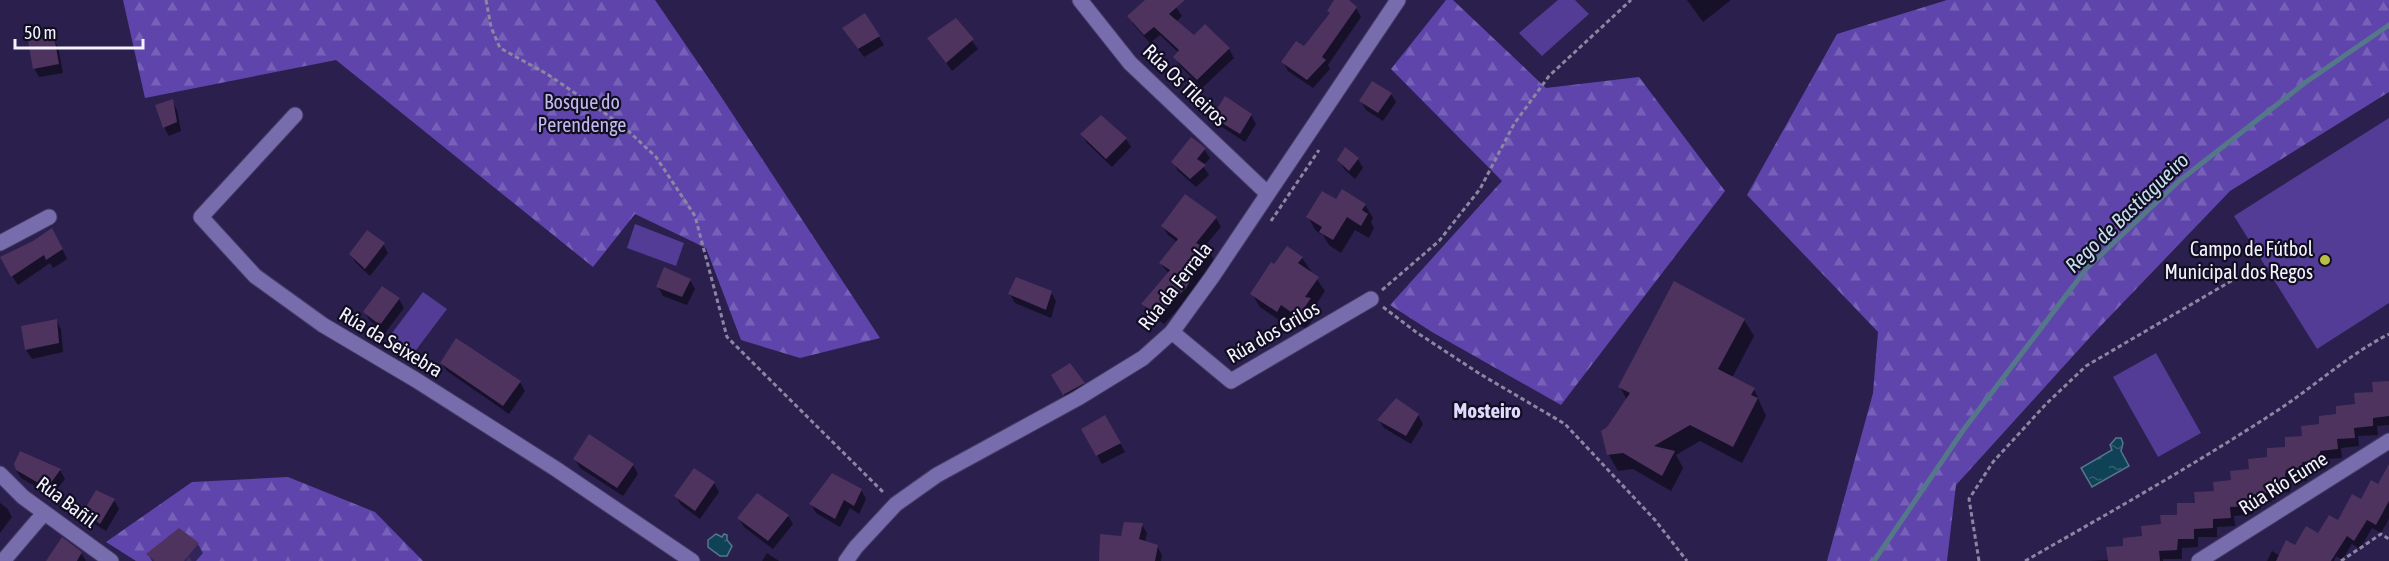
<svg xmlns="http://www.w3.org/2000/svg" width="2389" height="561" font-family="'Asap Condensed',sans-serif">
  <style>
    .forest { fill: url(#forest-firs) }
    .pitch { fill: #533c95 }
    .water { fill: url(#water-ripples); stroke: #547789; stroke-width: 1.5 }
    .shadow { fill: #0007 }
    .lines { fill: none; stroke-linecap: round; stroke-linejoin: round }
    .stream { stroke: #547789; stroke-width: 5 }
    .building { fill: #4e335f }
    .minor-casing { stroke: #463d66; stroke-width: 17 }
    .path { stroke: #8c86a3; stroke-width: 3; stroke-dasharray: 4.5 3; stroke-linecap: butt }
    .minor { stroke: #776cac; stroke-width: 15 }
    .poi-dot { fill: #bbc044; stroke: #120e22; stroke-width: 2 }
    .labels { text-anchor: middle; stroke-width: 4.5; stroke-linejoin: round; paint-order: stroke }
    .street-label { font-size: 20px; fill: #f4f3ff; stroke: #120e22 }
    .park-label { font-size: 20px; fill: #c2baef; stroke: #120e22 }
    .poi-label { font-size: 20px; fill: #f4f3ff; stroke: #120e22; text-anchor: end }
    .water-label { font-size: 21px; font-style: italic; fill: #c3dfef; stroke: #120e22 }
    .neighbourhood-label { font-size: 21px; font-weight: bold; fill: #ded9fd; stroke: #120e22 }
  </style>
  <defs>
    <pattern id="forest-firs" width="22" height="20" patternUnits="userSpaceOnUse" patternTransform="scale(1.5)"><rect width="22" height="20" fill="#5f45ab"/><path d="M5 1l3.5 6h-7zM16 11l3.5 6h-7z" fill="#7760b8"/></pattern>
    <pattern id="water-ripples" width="26" height="14" patternUnits="userSpaceOnUse" patternTransform="scale(1.5)"><rect width="26" height="14" fill="#104257"/><path d="M2 4q2-2 4 0t4 0M15 11q2-2 4 0t4 0" fill="none" stroke="#335e70"/></pattern>
  </defs>
  <rect width="100%" height="100%" fill="#2a1f4d"/>
  <path class="forest" d="M123,0H655L718,92L880,338L800,358L741,340L706,248L635,214L593,267L336,60L145,98Z
    M1446,0H1453L1546,88L1639,77L1725,191L1561,405L1432,332L1390,305L1502,181L1391,69Z
    M1947,0H2389V92L2230,191L2092,335L1956,485L1947,561H1827L1873,393L1878,332L1747,195L1837,34Z
    M288,477L375,512L423,561H136L106,542L192,482Z"/>
  <path class="pitch" d="M1558,0H1575L1589,14L1542,56L1519,33Z
    M2389,118V303L2317,349L2234,216Z
    M635,224L684,243L676,266L627,248Z
    M423,292L447,309L410,358L386,341Z
    M2156,353L2201,433L2158,457L2113,377Z"/>
  <path class="water" d="M2116,438H2121L2123,443L2121,451L2129,466L2092,487L2081,468L2112,450L2110,445Z
    M716,534L722,537L724,534L727,535V540L732,546L727,556H720L708,547V540Z"/>
  <path class="shadow" d="M1148,0H1171L1182,16L1176,22L1194,37L1205,26L1229,49L1234,58L1202,88L1180,66L1175,57L1179,53L1160,35L1150,43L1134,25L1129,16Z
    M1336,0H1347L1356,8L1361,17L1328,65L1330,69L1313,88L1288,71L1283,62L1304,48L1331,15L1329,11Z
    M1687,0H1731L1703,22Z
    M956,20L978,49L952,71L929,39Z
    M849,37H879L884,45L864,57Z
    M53,38L58,47L63,73L39,77L34,68Z
    M1391,94L1396,102L1383,121L1366,110L1361,101Z
    M172,101L177,110L181,131L169,136L164,127Z
    M1251,115L1256,124L1245,142L1219,125L1214,117Z
    M1082,134L1126,139L1131,147L1112,167L1087,143Z
    M1204,149L1210,158L1203,166L1209,175L1196,187L1178,171L1173,162Z
    M1346,149L1358,159L1363,168L1355,179L1344,169L1339,160Z
    M1336,201L1365,205L1373,218L1371,222L1374,228L1369,238L1355,230L1341,253L1329,245L1323,235L1316,231L1308,217Z
    M1216,218L1221,227L1203,248L1209,251L1214,260L1190,297L1164,324L1148,313L1143,304L1169,274L1161,264L1177,242L1168,235L1163,227Z
    M57,238L67,259L53,268L50,263L18,285L6,267Z
    M383,244L388,253L370,276L356,263L351,254Z
    M1302,258L1325,291L1314,308L1317,313L1306,329L1289,318L1285,324L1260,307L1252,294Z
    M690,280L695,289L687,305L663,296L658,287Z
    M1051,292L1056,301L1051,318L1015,303L1010,294Z
    M399,299L404,308L385,333L370,321L365,312Z
    M56,320L61,329L63,352L32,359L26,350L23,327Z
    M1744,320L1754,336L1732,378L1754,389L1766,416L1742,463L1700,441L1676,455L1683,468L1671,491L1633,469L1618,471L1609,455L1603,431L1608,428L1627,400L1620,387Z
    M441,363L520,382L525,391L509,414L447,371Z
    M1053,375L1083,383L1088,392L1069,403Z
    M2389,382V425L2377,426L2378,435L2358,436L2359,446L2341,448L2342,458L2324,459L2325,469L2306,471L2307,481L2289,482L2290,492L2271,493L2272,502L2252,503L2253,514L2234,516L2235,526L2217,527V537H2198V547L2182,548V559H2163V561H2091L2109,560L2125,547L2143,538L2321,425L2356,406Z
    M1418,415L1423,424L1411,444L1384,428L1379,420Z
    M1105,417L1125,452L1102,464L1083,430Z
    M575,459L633,465L638,474L623,496L580,468Z
    M16,470H60L65,479L52,496L21,478Z
    M2389,473V519L2381,533L2372,528L2360,549L2352,544L2342,560L2336,556L2334,561H2267L2272,551L2280,556L2339,522Z
    M714,483L719,492L700,519L681,505L676,496Z
    M861,490L866,499L859,514L850,508L840,527L816,513L811,504Z
    M114,500L119,509L106,531L90,521L85,512Z
    M0,503L7,508L12,517L0,533Z
    M788,516L793,524L773,549L744,527L739,518Z
    M1142,525L1147,533L1145,542L1157,546L1162,555L1161,561H1100L1122,538Z
    M62,539L81,553L86,561H51Z
    M198,544L203,553L196,561H152L148,554Z
    M767,553L779,561H762Z"/>
  <g class="lines">
    <path class="stream" d="M1874,561L1964,429L2087,268L2179,181L2306,82L2389,25"/>
  </g>
  <path class="building" d="M1145,0H1185L1169,14L1194,35L1205,24L1230,48L1197,80L1173,57L1179,50L1154,27L1144,35L1127,16Z
    M1334,0H1349L1357,7L1322,57L1326,60L1307,80L1281,62L1296,41L1304,46L1330,13L1327,11Z
    M865,13L880,36L858,49L842,28Z
    M956,18L974,39L946,63L927,38Z
    M54,36L59,64L33,69L28,41Z
    M1372,81L1392,93L1378,113L1359,101Z
    M1225,96L1252,114L1240,134L1212,117Z
    M173,99L177,122L163,128L155,105Z
    M1101,115L1127,138L1106,159L1080,134Z
    M1191,137L1206,148L1197,159L1206,165L1190,179L1171,162Z
    M1345,147L1359,158L1349,171L1337,160Z
    M1342,189L1366,204L1362,210L1368,214L1361,226L1347,217L1333,240L1319,232L1322,227L1306,217L1322,191L1336,199Z
    M1185,194L1217,217L1196,243L1210,250L1186,288L1159,316L1141,304L1170,270L1159,263L1178,239L1161,226Z
    M52,228L63,249L46,260L44,255L11,277L0,257L33,241Z
    M367,230L385,243L365,269L349,254Z
    M1287,246L1303,257L1298,263L1319,277L1305,297L1311,298L1298,317L1281,305L1277,312L1250,294L1271,262L1274,264Z
    M664,267L691,279L682,297L656,287Z
    M1016,277L1052,291L1046,310L1008,294Z
    M1674,281L1745,319L1718,369L1755,388L1751,395L1758,398L1733,447L1690,425L1654,446L1675,451L1662,476L1623,453L1607,455L1601,431L1607,427L1630,393L1618,387Z
    M382,286L400,298L380,325L363,312Z
    M57,319L59,343L25,350L21,326Z
    M456,338L521,381L503,406L440,363Z
    M1070,363L1085,383L1063,395L1051,375Z
    M2389,381V416L2373,418V426L2354,428L2355,438L2337,439L2338,449L2320,451L2321,461L2302,462L2303,472L2285,473L2286,483L2267,484V493L2248,495V506L2230,507L2231,518L2213,519V528L2194,529V539H2178L2177,550L2159,551L2160,561H2108L2106,547L2123,546V538L2142,536L2141,526L2161,524L2160,515H2177V503H2195L2194,492L2214,491L2213,482L2231,480L2230,471L2249,469L2248,459L2267,457V448L2285,447V437L2302,436L2301,426L2319,424V416L2336,414V406L2355,404L2354,393L2373,392L2372,382Z
    M1396,398L1419,414L1406,436L1377,420Z
    M1105,415L1121,443L1096,456L1081,429Z
    M589,434L634,464L617,488L573,459Z
    M20,451L61,469L47,488L16,470L14,464Z
    M2389,464V501L2376,525L2367,520L2354,541L2347,536L2331,561H2276L2286,540L2295,545L2306,526L2318,533L2329,515L2338,520L2352,494L2361,499L2371,480L2378,484Z
    M694,468L715,482L695,511L674,496Z
    M832,473L862,489L854,506L844,500L835,519L809,504Z
    M96,490L115,499L100,524L83,512Z
    M757,493L789,515L768,541L737,518Z
    M1124,522L1143,523L1139,539L1158,545L1155,561H1099L1100,534L1121,536Z
    M179,528L199,543L184,561H155L146,554Z
    M62,537L82,552L77,561H46Z"/>
  <g class="lines">
    <defs>
      <path id="minor" d="M1080,0L1130,63L1267,193
        M295,115L201,217L255,276L323,325L416,380L556,469L692,561
        M0,243L49,217
        M1172,332L1231,381L1371,299
        M0,474L23,497L111,561
        M3,561L44,513
        M846,561L856,547L896,504L937,475L1078,398L1143,358L1172,332L1212,277L1398,0
        M2199,561L2389,441"/>
    </defs>
    <use href="#minor" class="minor-casing"/>
    <path class="path" d="M486,0L491,27L500,48L547,74L622,125L656,157L695,216L727,337L884,493
      M1271,221L1319,150
      M1382,290L1439,241L1480,189L1514,124L1549,76L1631,0
      M1383,307L1416,332L1480,374L1565,424L1655,520L1687,561
      M1979,561L1969,499L1993,462L2046,404L2086,366L2255,267
      M2025,561C2109,513 2192,466 2272,414C2313,388 2346,356 2389,334
      M2341,561L2381,534L2389,539"/>
    <use href="#minor" class="minor"/>
  </g>
  <circle class="poi-dot" cx="2325" cy="260" r="6"/>
  <g class="labels">
    <g class="street-label">
      <text transform="translate(1185 85) rotate(44)" y="7">Rúa Os Tileiros</text>
      <text transform="translate(1175 286) rotate(-52)" y="7">Rúa da Ferrala</text>
      <text transform="translate(1273 332) rotate(-30)" y="7">Rúa dos Grilos</text>
      <text transform="translate(391 342) rotate(31)" y="7">Rúa da Seixebra</text>
      <text transform="translate(2283 483) rotate(-32)" y="7">Rúa Río Eume</text>
      <text transform="translate(67 502) rotate(37)" y="7">Rúa Bañil</text>
    </g>
    <g class="park-label">
      <text x="582" y="109">Bosque do<tspan x="582" dy="23">Perendenge</tspan></text>
    </g>
    <g class="poi-label">
      <text x="2313" y="256">Campo de Fútbol<tspan x="2313" dy="23">Municipal dos Regos</tspan></text>
    </g>
    <g class="water-label">
      <text transform="translate(2127 213) rotate(-44)" y="7">Rego de Bastiagueiro</text>
    </g>
    <g class="neighbourhood-label">
      <text x="1487" y="418">Mosteiro</text>
    </g>
  </g>
  <path d="M15 39v9h128v-9" fill="none" stroke="#f4f3ff" stroke-width="3"/>
  <text x="24" y="39" font-size="18" fill="#f4f3ff" stroke="#120e22" stroke-width="4.5" paint-order="stroke">50 m</text>
</svg>
